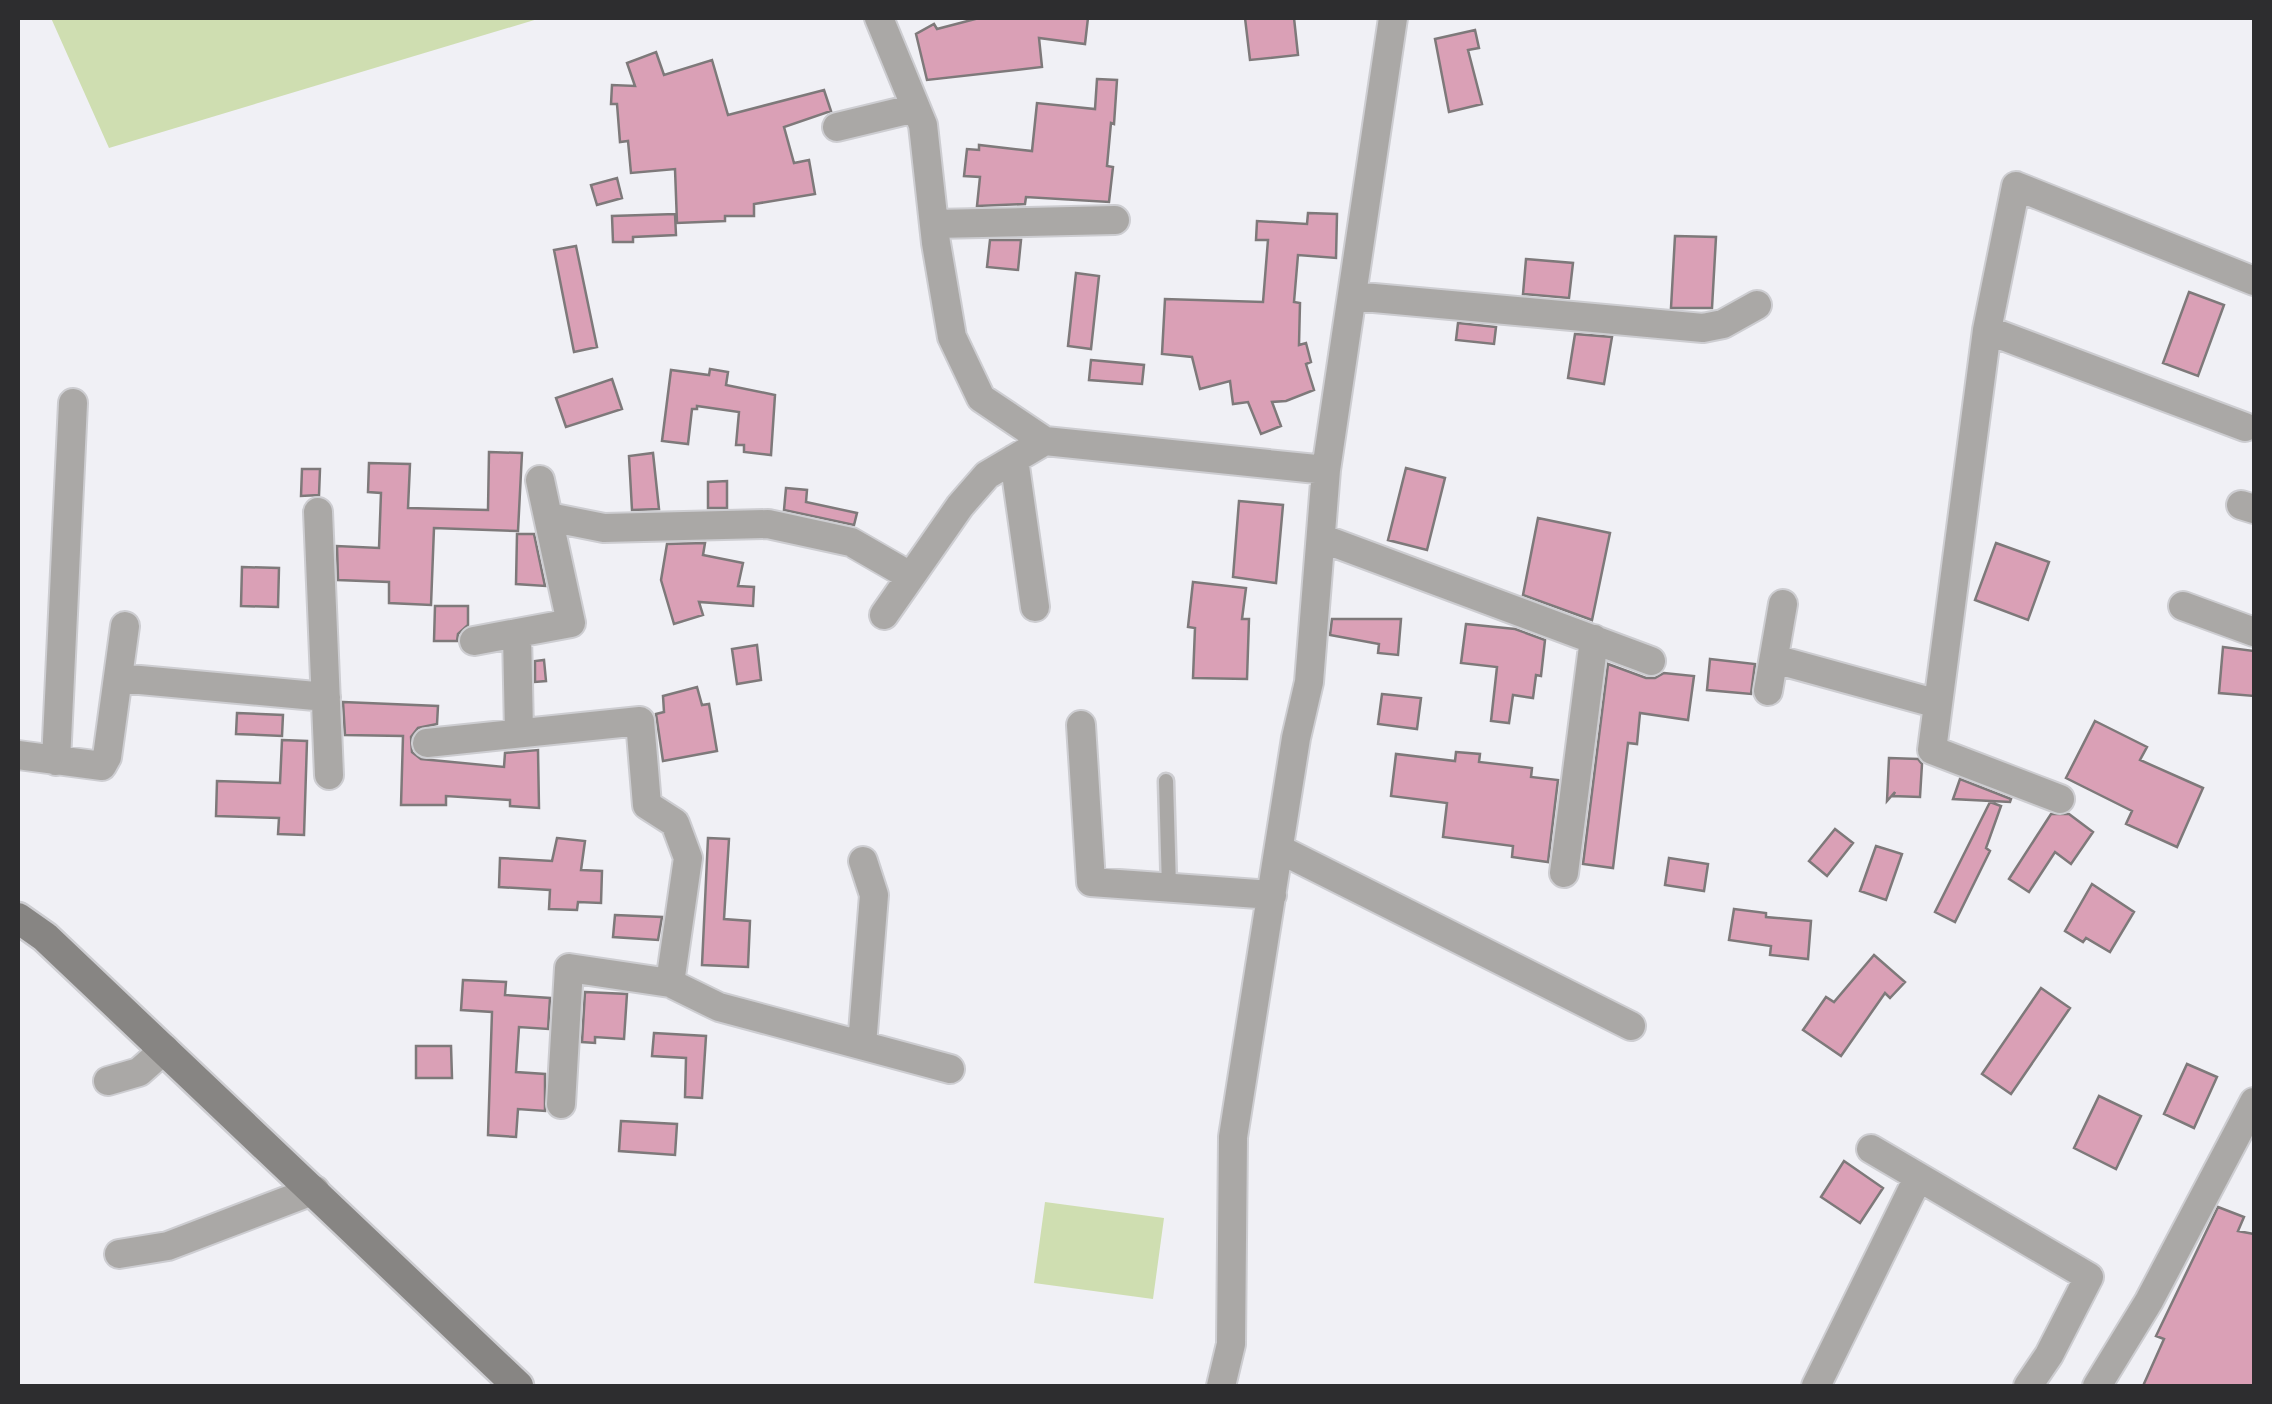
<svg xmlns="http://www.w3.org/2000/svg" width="2272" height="1404" font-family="Rubik,sans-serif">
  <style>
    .green { fill: #cfdeb1 }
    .building { fill: #daa0b6; stroke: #7e797a; stroke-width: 2.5 }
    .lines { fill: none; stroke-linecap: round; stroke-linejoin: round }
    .lane-casing { stroke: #cdcdd1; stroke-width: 19 }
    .street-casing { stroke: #cdcdd1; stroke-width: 32 }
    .secondary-casing { stroke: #cdcdd1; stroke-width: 35 }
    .lane { stroke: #aaa8a6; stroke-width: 14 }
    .street { stroke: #aaa8a6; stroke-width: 28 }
    .secondary { stroke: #878583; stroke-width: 30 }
  </style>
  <rect width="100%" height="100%" fill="#f0f0f5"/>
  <path class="green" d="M51,18H541L109,148Z
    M1045,1202L1164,1218L1153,1299L1034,1283Z"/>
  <path class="building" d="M979,18H1088L1085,44L1039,38L1042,67L927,80L916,34L934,24L937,29Z
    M1245,18H1294L1298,55L1250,60Z
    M1475,30L1479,48L1468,50L1482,104L1449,112L1435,39Z
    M656,52L664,75L712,60L728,115L824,90L831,111L784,127L794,163L809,160L815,194L754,204V216H725V221L677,223L675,169L631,173L628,141L620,142L617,104H611L612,85L635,86L627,63Z
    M1097,79L1117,80L1114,124L1111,123L1107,166L1113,167L1109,202L1026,197L1025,204L977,206L980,177L964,176L967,149L979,150V145L1032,151L1037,103L1095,109Z
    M617,178L622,198L597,205L591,185Z
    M1308,213L1337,214L1336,258L1298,255L1294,302L1300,303L1299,345L1306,343L1311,362L1306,364L1314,390L1286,401L1272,402L1281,426L1261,434L1248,402L1233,404L1230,381L1200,389L1192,357L1162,354L1165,299L1263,302L1268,240H1256L1257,221L1307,224Z
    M675,214L676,235L633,237V242H613L612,216Z
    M1675,236L1716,237L1712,308H1671Z
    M990,240H1021L1018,270L987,267Z
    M576,246L597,347L574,352L554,250Z
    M1526,259L1573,263L1569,298L1523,294Z
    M1076,273L1099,276L1091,349L1068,346Z
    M2189,292L2224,305L2198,376L2163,363Z
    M1458,323L1496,327L1494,344L1456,340Z
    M1575,334L1612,337L1604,384L1568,378Z
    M1091,360L1144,365L1142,384L1089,380Z
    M710,369L728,372L726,385L775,395L771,455L744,452V445H736L739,412L697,406V409H692L688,444L662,441L671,370L709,375Z
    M612,379L622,409L566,427L556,398Z
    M489,452L522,453L518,531L434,528L431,605L389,603V582L338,580L337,546L379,548L381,493L368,492L369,463L410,464L408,508L488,510Z
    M653,453L659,509L632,510L629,456Z
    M1406,468L1445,478L1427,550L1388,540Z
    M302,469H320L319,495L301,496Z
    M727,481V508H708V482Z
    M786,488L807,490L806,502L857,513L854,525L784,510Z
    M1239,501L1283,505L1276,583L1233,577Z
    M1538,518L1610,533L1592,620L1523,595Z
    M517,534H534L545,586L516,584Z
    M705,543L703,555L743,563L738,586L754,587L753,606L699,602L703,615L674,624L661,580L667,544Z
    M1996,543L2049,562L2028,620L1975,600Z
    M242,567L279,568L278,607L241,606Z
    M1193,582L1246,588L1242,619H1249L1247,679L1193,678L1195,628L1188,627Z
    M435,606H468V625L458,634L457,641H434Z
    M1332,619H1401L1398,655L1378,653L1379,644L1330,635Z
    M1466,624L1515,629L1545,640L1541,676L1536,675L1533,698L1513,695L1509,723L1491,721L1497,667L1461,663Z
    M757,645L761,680L737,684L732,649Z
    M2223,647L2254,651V696L2219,693Z
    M1710,659L1755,664L1751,694L1707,690Z
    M544,660L546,681L535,682V661Z
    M1608,664L1646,678H1655L1664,673L1694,676L1688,720L1640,713L1637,744L1628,743L1613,868L1583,864Z
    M697,687L702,705L709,704L717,751L663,761L656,714L664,712L663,696Z
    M1382,694L1421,698L1417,729L1378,724Z
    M343,702L438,706L437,724L418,728L411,737L412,752L421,759L504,767L505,753L538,750L539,808L510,806V800L446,796V805H401L403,736L345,735Z
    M237,713L283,715L282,736L236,734Z
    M2095,721L2147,747L2140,760L2203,788L2177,847L2126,824L2132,811L2066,778Z
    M282,740L307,741L304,835L278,834L279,818L216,816L217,781L280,783Z
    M1456,752L1480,754L1479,762L1532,768L1531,777L1558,780L1548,862L1512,857L1513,846L1443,837L1447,803L1391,796L1396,754L1455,761Z
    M1889,758L1918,759L1922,764L1920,797L1893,796L1895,792L1887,801Z
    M1960,779L2011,799L2010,802L1953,799Z
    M1990,802L2001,806L1986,848L1990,851L1955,922L1935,912Z
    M2051,814H2069L2093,832L2071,864L2055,852L2029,892L2009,879Z
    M1835,829L1853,843L1827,876L1809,861Z
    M557,838L585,841L581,870L602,871L601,903L578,902L577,910L549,909L550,890L499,887L500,858L552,861Z
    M708,838L729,839L724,919L750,921L748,967L702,965Z
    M1876,846L1902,854L1886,900L1860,891Z
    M1669,858L1708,864L1704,891L1665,885Z
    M2092,884L2134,912L2110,952L2086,938L2083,942L2065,931Z
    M1734,909L1766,913V917L1811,921L1808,959L1770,955L1771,946L1729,940Z
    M615,915L662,917L658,940L613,937Z
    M1874,955L1905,982L1890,998L1885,993L1841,1056L1803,1030L1826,997L1834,1002Z
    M463,980L506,982L505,995L550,998L548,1029L519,1027L516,1072L545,1074V1111L518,1109L516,1137L488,1135L492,1012L461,1010Z
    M2041,988L2070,1008L2011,1094L1982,1074Z
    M585,992L627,994L624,1039L595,1037V1043L582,1042Z
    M654,1033L706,1036L702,1098L685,1097L686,1058L652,1056Z
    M416,1046H451L452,1078H416Z
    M2187,1064L2217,1077L2194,1128L2164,1114Z
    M2099,1096L2141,1116L2116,1169L2074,1148Z
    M621,1121L677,1124L675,1155L619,1151Z
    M1844,1161L1883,1188L1860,1223L1821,1197Z
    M2218,1207L2244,1217L2238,1231L2254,1234V1386H2143L2164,1339L2156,1336Z"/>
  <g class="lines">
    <defs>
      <path id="lane" d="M1166,781L1169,888"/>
      <path id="street" d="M879,18L923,125L936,243L952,337L981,398L1045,441L1326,470
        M837,127L916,108
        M934,224L1115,220
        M1352,296L1703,328L1723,324L1757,305
        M1987,330L2245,427
        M1014,459L1035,607
        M2241,505L2254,509
        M318,512L329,775
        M549,517L604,528L768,524L851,542L910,576
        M1321,538L1651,661
        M2183,606L2254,632
        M884,615L960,506L987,475L1045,441
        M517,633L519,733
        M474,641L571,623L540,480
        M1774,659L1938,704
        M118,678L326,697
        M1768,691L1783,604
        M1081,725L1091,882L1272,895
        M427,743L640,721L647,805L675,823L688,858L670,983
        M18,755L102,766L107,757L125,626
        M56,761L73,403
        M2060,799L1932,750L1987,330L2016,186L2254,281
        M1279,849L1631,1026
        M1564,873L1594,639
        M862,1045L874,895L863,861
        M108,1081L139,1072L165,1049
        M561,1104L569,968L670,983L719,1007L950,1069
        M1871,1149L2089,1277L2049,1355L2028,1386
        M119,1254L168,1246L315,1190
        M1221,1386L1231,1344L1233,1137L1296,738L1309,682L1326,470L1393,18
        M1816,1386L1918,1178
        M2097,1386L2149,1301L2254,1102"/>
      <path id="secondary" d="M18,918L45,937L518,1386"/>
    </defs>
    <use href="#lane" class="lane-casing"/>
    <use href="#street" class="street-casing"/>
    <use href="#secondary" class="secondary-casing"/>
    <use href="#lane" class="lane"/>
    <use href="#street" class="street"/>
    <use href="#secondary" class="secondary"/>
  </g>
  <rect width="2272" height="1404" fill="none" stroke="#2d2d2f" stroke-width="40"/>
</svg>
